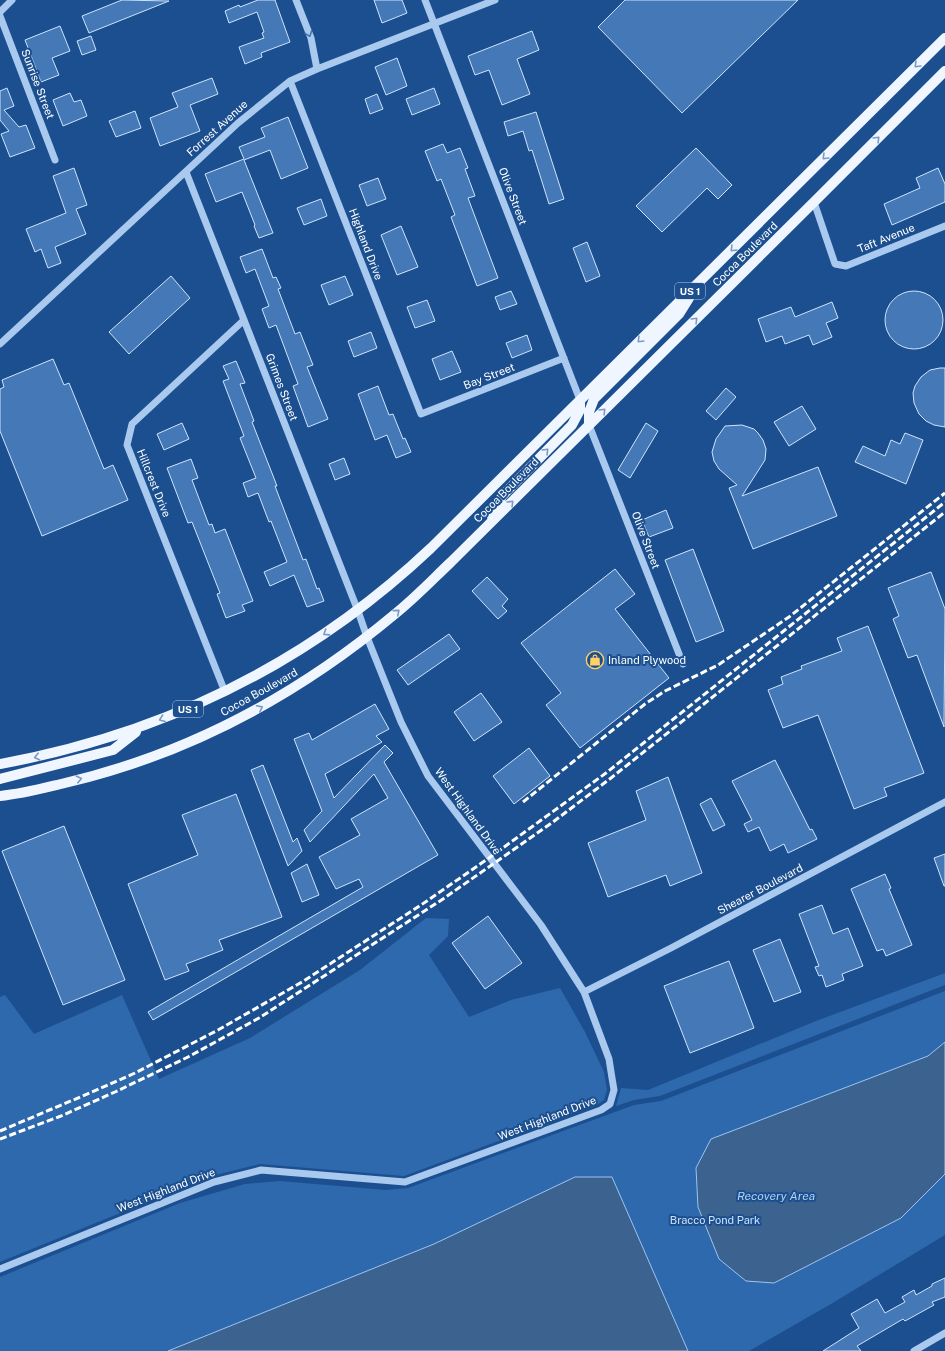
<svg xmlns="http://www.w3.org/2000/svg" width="945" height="1351" font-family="'Public Sans',sans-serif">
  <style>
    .green { fill: #2e69ad }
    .water { fill: #3c6290; stroke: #9cc4f0 }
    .building { fill: #4478b7; stroke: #cfe3fa }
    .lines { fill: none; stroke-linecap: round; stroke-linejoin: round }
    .minor { stroke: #a9c9ee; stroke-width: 7 }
    .major { stroke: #f0f6ff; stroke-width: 10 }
    .rail { stroke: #fff; stroke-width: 3; stroke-dasharray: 7 3; stroke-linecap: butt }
    .oneway { stroke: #4674ac }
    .oneway2 { stroke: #7b9ac1 }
    .labels { text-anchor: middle; stroke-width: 4; stroke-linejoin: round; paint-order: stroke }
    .shield { fill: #1b4f8f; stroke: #bbcadd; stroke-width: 1 }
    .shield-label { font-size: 10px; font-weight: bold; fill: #fff }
    .street-label { font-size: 11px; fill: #fff; stroke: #1b4f8f }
    .poi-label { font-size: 11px; fill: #fff; stroke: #1b4f8f; text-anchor: start }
    .park-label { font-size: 11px; fill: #cfe3fa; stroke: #1b4f8f }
    .water-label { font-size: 12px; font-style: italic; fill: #b5d3f5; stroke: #1b4f8f }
  </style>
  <rect width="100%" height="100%" fill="#1b4f8f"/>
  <path class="green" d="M426,918L449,919L448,936L429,955L469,1017L511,1000L560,988L585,1032L604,1072L607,1090L604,1100L598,1104L404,1176L260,1164L211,1176L0,1262V997L5,995L34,1034L122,995L159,1079L250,1038L360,970Z
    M945,973V985L660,1096L634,1100L616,1106L621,1088L648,1090L816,1021Z
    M945,991V1235L831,1304L749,1351H0V1277L180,1203L245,1184L280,1181L386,1190L408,1188L634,1105L661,1101Z"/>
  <path class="water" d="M945,1042V1174L901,1218L774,1283L746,1281L719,1259L698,1207L696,1168L711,1139L928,1056Z
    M575,1177H612L688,1351H168L434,1244Z"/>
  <path class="building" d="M122,0L169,1L89,33L82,16Z
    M258,0H275L290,42L261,53L262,57L245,64L239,47L264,38L262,33L264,32L257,12L229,23L225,11L239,5L240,7Z
    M374,0H402L407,13L382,23Z
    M625,0H798L682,113L598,27Z
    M60,26L70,51L52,58L59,75L41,82L25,40Z
    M532,31L539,50L517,59L530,94L502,105L489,70L475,75L468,56Z
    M91,36L96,50L82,55L77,41Z
    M397,58L407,86L386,95L375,67Z
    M212,78L218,94L190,105L200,131L160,146L150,118L178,107L172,93Z
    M7,88L14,106L4,110L19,127L26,125L35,148L10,157L1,134L9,131L0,120V91Z
    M434,88L440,104L412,115L406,99Z
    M70,93L74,102L81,100L87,116L63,126L53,100Z
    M377,94L383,109L370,114L365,99Z
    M135,111L141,128L116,137L109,121Z
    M536,112L564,199L549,204L532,150L529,151L523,131L508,136L504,122Z
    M288,117L308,168L281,179L270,150L244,160L273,233L259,238L254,226L255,225L242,192L216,202L205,174L244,159L239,147L265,137L261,128Z
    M443,144L447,153L460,148L468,168L465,169L475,196L468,198L498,278L477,286L451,217L455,215L441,179L437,181L425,151Z
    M696,148L732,185L718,199L707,188L662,232L636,206Z
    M74,168L87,205L76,209L86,234L55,247L61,263L48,268L41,249L35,252L26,229L66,213L53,176Z
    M938,168L945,184V202L892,225L884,204L920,188L916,178Z
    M378,178L386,199L367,206L359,185Z
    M321,199L327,216L304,225L297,208Z
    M401,226L418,267L397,275L381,235Z
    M587,242L600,276L586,282L573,248Z
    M262,249L273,278L276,277L281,288L278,289L295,334L300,332L313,365L307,367L328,419L308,427L293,386L298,384L276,325L269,328L262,309L269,306L255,269L246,273L240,257Z
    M171,276L190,298L129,354L109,332Z
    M345,276L353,295L329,305L321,285Z
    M885 320a29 29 0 1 1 58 0a29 29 0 1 1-58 0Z
    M511,291L517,304L500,310L495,297Z
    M427,300L435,321L415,328L407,307Z
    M832,302L838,318L826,323L832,337L813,345L809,335L785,344L782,336L766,342L758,319L791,307L795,317Z
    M371,332L377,348L354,357L348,341Z
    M527,335L532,350L512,358L506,343Z
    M452,351L461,372L440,380L432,359Z
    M53,359L64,385L69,383L104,469L113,465L128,500L42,536L0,431V389L4,387L2,380Z
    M236,361L245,383L240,384L254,421L252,422L277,486H275L303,560L306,559L317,589L319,588L324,601L307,607L294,575L270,586L264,572L287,562L271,521L269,522L258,493L248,497L243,483L256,478L240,438L244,436L223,381L229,379L223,366Z
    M940,368H945V427L934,425L926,421L919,414L914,403L913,393L915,386L921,377L930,370Z
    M378,386L389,415L393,414L403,439L405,438L411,452L396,458L387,435L375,440L358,394Z
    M726,388L736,397L716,420L706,411Z
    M802,406L816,429L789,446L774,422Z
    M182,423L189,439L164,450L157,434Z
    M646,423L658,431L630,478L618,470Z
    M742,425L754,429L758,433L763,440L766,449L765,460L742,496L818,467L837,516L753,549L729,488L737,485L719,469L714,461L712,452L716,439L725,426Z
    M905,433L923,440L906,484L855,462L863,446L885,456L891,440L900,444Z
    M344,458L350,474L335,480L329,464Z
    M191,459L198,478L192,480L209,525L212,524L215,533L225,529L253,601L242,605L245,611L226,618L217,594L220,593L192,522L188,523L167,468Z
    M666,510L673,528L649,537L642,520Z
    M693,549L724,631L696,642L665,560Z
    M615,569L635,594L615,609L669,678L580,748L546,705L561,693L521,643Z
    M931,572L945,609L944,727L917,655L908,658L893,619L899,616L888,588Z
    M487,577L508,599L502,606L507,611L498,619L472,591Z
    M868,626L924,773L884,788L887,796L854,809L818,715L783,728L768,690L783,684L781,677L802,669L801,666L842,651L837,638Z
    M449,634L460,649L408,685L397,670Z
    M481,693L502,722L474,741L454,712Z
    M375,704L389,729L376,736L382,742L325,774L334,798L385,745L393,753L384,762L438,855L153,1020L148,1012L363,887L359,879L336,889L319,857L360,835L351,819L388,798L374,774L310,842L304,830L322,811L294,739L309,733L312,740Z
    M529,748L550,776L514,804L493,776Z
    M775,760L810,830L812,829L817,839L788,853L784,844L770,851L759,827L748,832L744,824L752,820L732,781Z
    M263,765L293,842L297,838L302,851L288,866L251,770Z
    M668,777L702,873L670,886L666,875L608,897L588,843L646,820L636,791Z
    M236,794L282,917L219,940L223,950L186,964L189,971L165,980L128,884L198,855L182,815Z
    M711,798L725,825L713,831L700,804Z
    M64,826L125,980L63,1005L2,851Z
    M945,854V886H944L934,858Z
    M307,864L319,895L302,902L291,873Z
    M885,874L891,888L889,889L912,945L886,956L883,949L877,951L851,889Z
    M822,905L833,934L848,928L863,966L842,974L844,980L826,987L822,975L819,976L815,967L819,966L799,914Z
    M488,916L522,963L485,989L452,943Z
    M780,939L801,992L774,1002L753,950Z
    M729,961L754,1028L690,1053L664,986Z
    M945,1278V1297L932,1302L934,1305L905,1321L903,1319L857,1346L861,1351H823L859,1328L851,1314L877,1299L885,1313L905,1302L902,1297L914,1290L916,1295L932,1286V1284Z"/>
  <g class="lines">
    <path class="minor" d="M296,0L311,38L317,69
      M425,0L580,400
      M0,12L12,0
      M0,16L55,160
      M290,81L421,414L564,358
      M814,202L835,264L846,266L945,226
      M0,344L238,123L290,81L317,69L495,0
      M589,425L683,664
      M225,692L127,445L132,424L244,320
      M584,992L671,948L945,802
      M0,1269L214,1182L261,1170L405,1182L601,1110L610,1104L614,1090L612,1078L609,1059L584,992L541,925L428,776L401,722L367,637L358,611L186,172
      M914,1351L945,1333"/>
    <path class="major" d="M589,425V412L594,399L679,314L689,298
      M492,517L502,496L572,425L580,410V400
      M0,764C165,734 308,664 431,548L945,38
      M0,779L113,750L136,732
      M0,796C22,794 44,788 65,783C189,754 298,695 395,614C415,598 432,580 451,562L814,202L945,71"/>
    <path class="rail" d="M523,802L645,704L665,691L718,665L789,617L945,493
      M0,1131L92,1092L135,1073L218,1030L302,982L421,905L489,858L606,773L945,502
      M0,1139L61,1116L115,1092L188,1057L259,1018L443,899L553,822L611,778L945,512"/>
  </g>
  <defs><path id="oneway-chevron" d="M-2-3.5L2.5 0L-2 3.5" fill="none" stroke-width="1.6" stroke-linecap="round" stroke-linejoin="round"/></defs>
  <use class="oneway" href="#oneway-chevron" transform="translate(309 34) rotate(70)"/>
  <g class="oneway2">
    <use href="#oneway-chevron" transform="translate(917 65) rotate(135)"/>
    <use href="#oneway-chevron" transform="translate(877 139) rotate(-45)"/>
    <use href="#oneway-chevron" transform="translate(825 157) rotate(135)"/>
    <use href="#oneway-chevron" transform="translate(733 249) rotate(135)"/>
    <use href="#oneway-chevron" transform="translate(695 320) rotate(-45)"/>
    <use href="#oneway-chevron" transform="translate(640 340) rotate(135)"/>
    <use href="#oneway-chevron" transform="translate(603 411) rotate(-45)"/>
    <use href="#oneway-chevron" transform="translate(546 451) rotate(-45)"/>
    <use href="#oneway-chevron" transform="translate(511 503) rotate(-45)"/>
    <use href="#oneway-chevron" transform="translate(397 612) rotate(-41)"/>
    <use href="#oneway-chevron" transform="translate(326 633) rotate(147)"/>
    <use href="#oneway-chevron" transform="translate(260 708) rotate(-27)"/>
    <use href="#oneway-chevron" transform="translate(162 719) rotate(159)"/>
    <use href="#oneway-chevron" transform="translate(37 757) rotate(167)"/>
    <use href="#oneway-chevron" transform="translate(79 779) rotate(-13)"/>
  </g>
  <defs>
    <symbol id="shop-ring" viewBox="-11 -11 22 22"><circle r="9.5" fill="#1b4f8f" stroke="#ffd166" stroke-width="1.5"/><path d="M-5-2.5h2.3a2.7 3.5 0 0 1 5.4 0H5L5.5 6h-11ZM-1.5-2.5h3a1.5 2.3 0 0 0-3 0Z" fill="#ffd166"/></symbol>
  </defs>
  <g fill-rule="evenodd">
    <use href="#shop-ring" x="585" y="650" width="20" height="20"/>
  </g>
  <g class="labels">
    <g class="shield">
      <rect x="675" y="283" width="30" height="16" rx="3"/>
      <rect x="173" y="701" width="30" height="16" rx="3"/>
    </g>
    <g class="shield-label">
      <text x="690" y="295">US 1</text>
      <text x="188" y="713">US 1</text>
    </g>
    <g class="street-label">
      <text transform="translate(38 84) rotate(69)" y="4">Sunrise Street</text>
      <text transform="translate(217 128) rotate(-42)" y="4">Forrest Avenue</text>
      <text transform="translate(513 196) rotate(69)" y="4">Olive Street</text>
      <text transform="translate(886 238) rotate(-22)" y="4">Taft Avenue</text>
      <text transform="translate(366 244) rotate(69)" y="4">Highland Drive</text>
      <text transform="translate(745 254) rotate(-45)" y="4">Cocoa Boulevard</text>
      <text transform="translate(489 376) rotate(-21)" y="4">Bay Street</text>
      <text transform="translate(282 387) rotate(69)" y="4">Grimes Street</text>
      <text transform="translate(154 483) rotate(68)" y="4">Hillcrest Drive</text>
      <text transform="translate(506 490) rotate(-45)" y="4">Cocoa Boulevard</text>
      <text transform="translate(646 540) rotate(69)" y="4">Olive Street</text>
      <text transform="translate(259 692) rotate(-29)" y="4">Cocoa Boulevard</text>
      <text transform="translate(468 811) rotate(54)" y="4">West Highland Drive</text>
      <text transform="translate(760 889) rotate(-28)" y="4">Shearer Boulevard</text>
      <text transform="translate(547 1118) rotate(-21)" y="4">West Highland Drive</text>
      <text transform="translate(166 1190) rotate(-21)" y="4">West Highland Drive</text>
    </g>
    <g class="poi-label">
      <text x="608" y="664">Inland Plywood</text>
    </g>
    <g class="park-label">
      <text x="715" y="1224">Bracco Pond Park</text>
    </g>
    <g class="water-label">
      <text x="776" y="1200">Recovery Area</text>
    </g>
  </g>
</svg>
